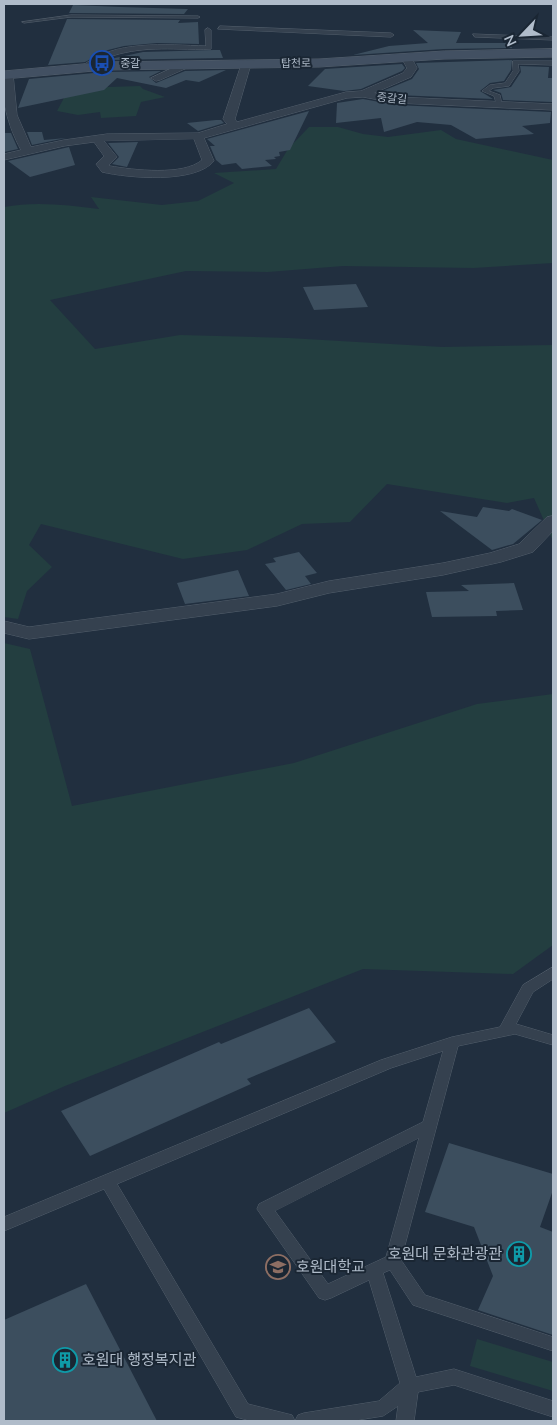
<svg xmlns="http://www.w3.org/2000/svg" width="557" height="1425" font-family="Mulish,'Noto Sans KR',sans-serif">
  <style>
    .green { fill: #233e40 }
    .building { fill: #3c4e5e }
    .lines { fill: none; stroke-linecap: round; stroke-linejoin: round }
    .service-casing { stroke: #535f6c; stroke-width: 1 }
    .minor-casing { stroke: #535f6c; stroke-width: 1 }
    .secondary-casing { stroke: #535f6c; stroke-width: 1 }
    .service { fill: #35414f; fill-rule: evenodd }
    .minor { fill: #35414f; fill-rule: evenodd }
    .secondary { fill: #425062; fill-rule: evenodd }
    .labels { text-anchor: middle; stroke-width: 4; stroke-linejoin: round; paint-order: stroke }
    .far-poi-label { font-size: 11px; fill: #b0bcca; stroke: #1a2633; text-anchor: start }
    .far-street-label { font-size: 11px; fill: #b0bcca; stroke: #1a2633 }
    .near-poi-label { font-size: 15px; fill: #b0bcca; stroke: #1a2633; text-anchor: start }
  </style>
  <rect width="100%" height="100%" fill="#212f3f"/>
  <path class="green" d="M140,86L143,89L165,97L141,102L136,116L101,118L100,112L78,115L57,111L65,96L77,88Z
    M309,127H338L363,134L388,137L441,130L456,139L553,160V263L473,268L343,266L268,272L186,271L50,300L95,349L180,335L289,338L442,347L553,345V541L534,498L507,503L387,484L350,522L302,524L247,550L183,559L41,524L29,545L52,567L27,591L18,619L4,617V207C35,201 68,205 99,209L91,197L162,205L198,201L234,183L214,173L276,169L288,149Z
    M4,643L30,649L72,806L294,763L477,704L553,694V945L513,974L363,969L65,1086L4,1113Z
    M477,1339L553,1362V1391L470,1366Z"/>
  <path class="building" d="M73,5L120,7L188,9L184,14L69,13Z
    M67,19L180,20L178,23L198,22L199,44L157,43L124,46L108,50L85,62L48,65Z
    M413,30L461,32L456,43H510L512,48L444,49L353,55L389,46L428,43Z
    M213,50H220L223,58L106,60L143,52Z
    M512,60L511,70L504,81L490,83L480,91L493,99L396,95L380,92L412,79L419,69L416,63Z
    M402,64L405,68L402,71L361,89L344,91L308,86L325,69Z
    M520,66L549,67L548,78H553L552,102L503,100L501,93L493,90L511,87L521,72Z
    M226,70L199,82L186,80L166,88L117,78L104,90L18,108L29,79L105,72L161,71L149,77L156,83L185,71Z
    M363,99L396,105L551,112L550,123L522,126L534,134L476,139L451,125L417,122L384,132L381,118L336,123L337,103Z
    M309,111L290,150L279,152L280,156L274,157L276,159L265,160L272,166L242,169L236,163L222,165L216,160L210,146H215L207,139Z
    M216,120H221L224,123L198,131L187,123Z
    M27,132H42L44,140L66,138L32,145Z
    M4,133H11L18,149L4,152Z
    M138,142L127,167L112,164L119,157L108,143Z
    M69,147L75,165L30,177L8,161Z
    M356,284L368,307L314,310L303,287Z
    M483,507L509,511L512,509L542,520L513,544L492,550L440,511L477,517Z
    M299,552L317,573L305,576L311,584L286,590L265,564L276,562L273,558Z
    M238,570L249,596L185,604L177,583Z
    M514,583L523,610L496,611L497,616L432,617L426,592L469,591L461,585Z
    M309,1008L336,1042L247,1079L251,1084L90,1156L61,1111L219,1042L221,1044Z
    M449,1143L553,1174V1190L540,1227L553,1232V1335L478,1310L493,1276L474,1227L425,1212Z
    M86,1284L157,1421H4V1320Z"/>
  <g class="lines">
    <defs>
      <path id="service" d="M71,15L198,16L200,17L198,18L71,17L24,23L22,22Z
        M220,26L391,33L394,35L391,37L218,29Z
        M208,28L211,30V49C201,50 190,49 180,49C146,48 115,50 86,68L81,67C114,39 166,45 206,46L205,30Z
        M473,34L553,37V40L475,37Z
        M513,61H553V65L518,64L519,71L509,86L493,88L489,91L500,95L502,105L497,106L494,96L482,91L490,85L505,83L513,71Z
        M553,967V979L533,992L516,1024L553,1035V1045L515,1034L458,1046L401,1260L425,1295L553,1337V1351L413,1305L390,1270L383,1273L416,1377L454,1369L553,1401V1417L454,1385L418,1392L414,1421H396L398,1406L383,1416L352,1421H295L298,1415L304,1413L379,1401L400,1383L369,1280L331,1298L325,1300L319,1298L257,1209L259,1204L423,1122L443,1051L391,1068L117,1184L248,1404L292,1415L295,1421H251L236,1417L104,1189L4,1231V1217L381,1060L452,1037L500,1027L523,985ZM419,1138L386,1257L328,1284L275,1211Z"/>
      <path id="minor" d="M406,54L410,55L417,68L411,77L374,93L396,97L553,104V110L396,103L363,97L347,98L204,138L214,161C195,184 128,178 102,172L96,164L104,156L94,142L64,146L4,160V154L21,150C8,126 0,98 4,72H12L13,74L17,115L31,147L64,140L107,134L198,133L227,124L223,119L242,62L246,61L251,64L235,119L237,122L346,92L361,91L403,73L407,68L401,57ZM194,139L202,160C184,176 133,170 110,166L109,165L117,157L104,141Z
        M185,62L189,63V67L160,80L156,81L151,78Z
        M553,516V531L533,552L501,562L443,575L329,593L277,606L29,639L4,633V621L29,627L277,594L329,581L443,563L490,553L519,544L547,517Z"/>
      <path id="secondary" d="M553,49V57L444,59L319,67L105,70L4,79V71L105,62L319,59L444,51Z"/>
    </defs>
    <use href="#service" class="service-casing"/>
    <use href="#minor" class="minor-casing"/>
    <use href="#secondary" class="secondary-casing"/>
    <use href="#service" class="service"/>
    <use href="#minor" class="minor"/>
    <use href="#secondary" class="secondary"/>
  </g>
  <defs>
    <symbol id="bus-ring" viewBox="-11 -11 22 22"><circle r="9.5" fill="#1a2633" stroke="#1a4fb4" stroke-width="1.5"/><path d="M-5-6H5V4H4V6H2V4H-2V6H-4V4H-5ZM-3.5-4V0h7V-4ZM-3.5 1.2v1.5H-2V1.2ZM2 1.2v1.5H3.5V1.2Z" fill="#1a4fb4"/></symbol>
    <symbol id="building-ring" viewBox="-11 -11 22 22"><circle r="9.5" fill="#1a2633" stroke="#0f9aa8" stroke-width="1.5"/><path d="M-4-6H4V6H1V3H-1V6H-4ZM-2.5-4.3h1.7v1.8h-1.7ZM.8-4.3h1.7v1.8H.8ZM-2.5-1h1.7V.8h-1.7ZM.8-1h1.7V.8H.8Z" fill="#0f9aa8"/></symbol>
    <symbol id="university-ring" viewBox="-11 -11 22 22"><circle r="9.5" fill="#1a2633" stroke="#8d6e63" stroke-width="1.5"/><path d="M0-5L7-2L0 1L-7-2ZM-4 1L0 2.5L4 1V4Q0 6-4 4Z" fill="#8d6e63"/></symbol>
  </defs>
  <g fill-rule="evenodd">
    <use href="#bus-ring" x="88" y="49" width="28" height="28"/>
    <use href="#building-ring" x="505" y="1240" width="28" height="28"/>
    <use href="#university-ring" x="264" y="1253" width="28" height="28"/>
    <use href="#building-ring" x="51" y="1346" width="28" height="28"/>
  </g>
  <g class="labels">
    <g class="far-poi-label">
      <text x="120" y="67">중갈</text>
    </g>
    <g class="far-street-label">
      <text transform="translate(296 63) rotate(-1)" y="4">탑천로</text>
      <text transform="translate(392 98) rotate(6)" y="4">중갈길</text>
    </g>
    <g class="near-poi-label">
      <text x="502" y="1259" text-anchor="end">호원대 문화관광관</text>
      <text x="296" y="1272">호원대학교</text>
      <text x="82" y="1365">호원대 행정복지관</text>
    </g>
  </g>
  <rect width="557" height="1425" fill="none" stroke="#b0bcca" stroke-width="10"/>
  <g transform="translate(522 35) rotate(245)" stroke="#1a2633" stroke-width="4" paint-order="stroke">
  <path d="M0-4L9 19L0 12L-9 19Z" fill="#b0bcca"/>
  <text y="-8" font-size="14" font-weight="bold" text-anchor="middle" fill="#b0bcca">N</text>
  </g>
</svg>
